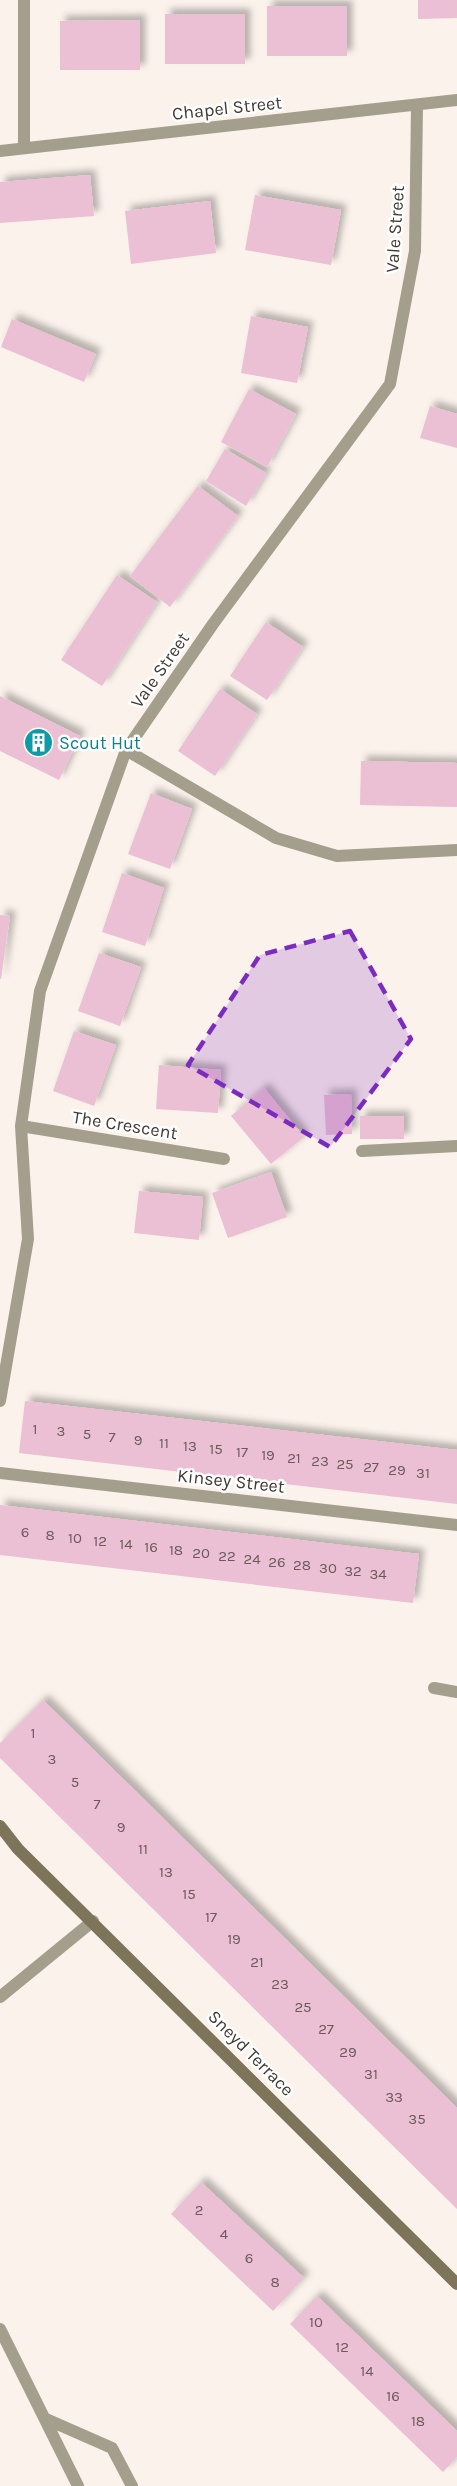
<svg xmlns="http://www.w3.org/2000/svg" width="457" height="2486" font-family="Karla,sans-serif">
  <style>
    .building { fill: #ebbfd4; filter: url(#shadow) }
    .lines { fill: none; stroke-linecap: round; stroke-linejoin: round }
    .lane { stroke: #a49e8c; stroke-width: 12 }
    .street { stroke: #a49e8c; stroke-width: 12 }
    .secondary { stroke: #7d745a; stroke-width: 12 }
    .marked { fill: #7b2cbf; fill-opacity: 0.2; stroke: #7b2cbf; stroke-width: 4.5; stroke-dasharray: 12 8; stroke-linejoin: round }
    .labels { text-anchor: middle; stroke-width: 5; stroke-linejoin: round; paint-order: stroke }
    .number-label { font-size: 15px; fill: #6c5a5a }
    .street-label { font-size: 18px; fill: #423932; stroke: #fff }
    .culture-label { font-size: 18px; fill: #0d838f; stroke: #fff; text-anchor: start }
  </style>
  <defs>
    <filter id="shadow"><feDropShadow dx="5.5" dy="-5.5" stdDeviation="3" flood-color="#0004"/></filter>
  </defs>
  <rect width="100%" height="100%" fill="#fbf2eb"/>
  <path class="building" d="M418,0H457V18L418,19Z
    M267,6H347V56H267Z
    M165,14H245V64H165Z
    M140,20V70H60V21Z
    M90,175L94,216L0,223V182Z
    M255,195L341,210L331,265L245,250Z
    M210,201L216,253L131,264L125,211Z
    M251,316L308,327L297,383L241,373Z
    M12,319L96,354L84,382L1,347Z
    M249,389L296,414L267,467L221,442Z
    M430,406L457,414V448L420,438Z
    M225,449L266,473L246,506L206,481Z
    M198,486L238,516L170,607L130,576Z
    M117,575L157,602L102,686L61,660Z
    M266,622L303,647L267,700L230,676Z
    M220,689L257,714L215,776L178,751Z
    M0,696L80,736L59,780L0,751Z
    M361,761L457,763V807L360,805Z
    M151,793L192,809L170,869L128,854Z
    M122,873L164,888L145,946L102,932Z
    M0,915L10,916L1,979H0Z
    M99,953L141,967L120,1026L78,1011Z
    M74,1031L116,1045L94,1106L53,1091Z
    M159,1065L221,1070L218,1113L156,1109Z
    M264,1088L304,1137L271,1164L231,1116Z
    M351,1094L352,1134L326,1135L324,1095Z
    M360,1116H404V1139H360Z
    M271,1172L287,1217L228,1238L212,1193Z
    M139,1191L203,1197L199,1240L134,1233Z
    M25,1401L457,1450V1504L19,1453Z
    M0,1505L419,1554L413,1603L0,1555Z
    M43,1700L457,2108V2209L0,1758V1743Z
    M201,2182L304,2278L273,2311L171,2214Z
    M317,2296L457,2431V2457L443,2472L290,2324Z"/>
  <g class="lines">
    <path class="lane" d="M362,1151L457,1146"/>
    <path class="street" d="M24,148V0
      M0,151L457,100
      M126,750L276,838L337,856L457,850
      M21,1126L224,1159
      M0,1401L28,1239L21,1126L40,991L126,750L213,624L390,384L415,251L417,106
      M0,1473L457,1525
      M434,1688L457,1692
      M0,1997L93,1921
      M0,2329L78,2486
      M46,2419L112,2448L132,2486"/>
    <path class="secondary" d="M0,1826L18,1849L457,2284"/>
  </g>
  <path class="marked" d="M350,931L411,1039L330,1147L188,1065L260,955Z"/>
  <defs>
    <symbol id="building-disc" viewBox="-11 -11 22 22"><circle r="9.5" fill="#0f9aa8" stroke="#fff"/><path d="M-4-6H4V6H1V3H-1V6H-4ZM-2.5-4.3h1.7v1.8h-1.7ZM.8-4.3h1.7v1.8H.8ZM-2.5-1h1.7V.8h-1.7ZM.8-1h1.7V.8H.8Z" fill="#fff"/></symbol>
  </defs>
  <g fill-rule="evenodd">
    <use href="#building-disc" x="22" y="726" width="33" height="33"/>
  </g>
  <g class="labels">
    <g class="number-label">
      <text x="35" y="1434">1</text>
      <text x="61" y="1436">3</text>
      <text x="87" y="1439">5</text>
      <text x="112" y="1442">7</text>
      <text x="138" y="1445">9</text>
      <text x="164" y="1448">11</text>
      <text x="190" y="1451">13</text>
      <text x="216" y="1454">15</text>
      <text x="242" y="1457">17</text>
      <text x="268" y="1460">19</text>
      <text x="294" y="1463">21</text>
      <text x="320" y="1466">23</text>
      <text x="345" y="1469">25</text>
      <text x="371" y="1472">27</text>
      <text x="397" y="1475">29</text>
      <text x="423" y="1478">31</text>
      <text x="25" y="1537">6</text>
      <text x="50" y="1540">8</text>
      <text x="75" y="1543">10</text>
      <text x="100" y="1546">12</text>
      <text x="126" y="1549">14</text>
      <text x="151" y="1552">16</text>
      <text x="176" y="1555">18</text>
      <text x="201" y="1558">20</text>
      <text x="227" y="1561">22</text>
      <text x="252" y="1564">24</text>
      <text x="277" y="1567">26</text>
      <text x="302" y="1570">28</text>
      <text x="328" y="1573">30</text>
      <text x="353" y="1576">32</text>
      <text x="378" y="1579">34</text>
      <text x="33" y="1738">1</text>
      <text x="52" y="1764">3</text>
      <text x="75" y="1787">5</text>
      <text x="97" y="1809">7</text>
      <text x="121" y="1832">9</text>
      <text x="143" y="1854">11</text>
      <text x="166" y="1877">13</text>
      <text x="189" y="1899">15</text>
      <text x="211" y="1922">17</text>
      <text x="234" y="1944">19</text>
      <text x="257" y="1967">21</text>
      <text x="280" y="1989">23</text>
      <text x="303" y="2012">25</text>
      <text x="326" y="2034">27</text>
      <text x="348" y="2057">29</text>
      <text x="371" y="2079">31</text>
      <text x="394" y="2102">33</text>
      <text x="417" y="2124">35</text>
      <text x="199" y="2215">2</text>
      <text x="224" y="2239">4</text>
      <text x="249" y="2263">6</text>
      <text x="275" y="2287">8</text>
      <text x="316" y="2327">10</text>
      <text x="342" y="2352">12</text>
      <text x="367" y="2376">14</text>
      <text x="393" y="2401">16</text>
      <text x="418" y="2426">18</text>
    </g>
    <g class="street-label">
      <text transform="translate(227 108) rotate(-6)" y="6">Chapel Street</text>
      <text transform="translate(395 229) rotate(-86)" y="6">Vale Street</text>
      <text transform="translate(160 670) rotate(-55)" y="6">Vale Street</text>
      <text transform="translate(125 1125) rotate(9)" y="6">The Crescent</text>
      <text transform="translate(231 1481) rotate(6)" y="6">Kinsey Street</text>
      <text transform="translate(251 2053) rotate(45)" y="6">Sneyd Terrace</text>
    </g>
    <g class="culture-label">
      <text x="59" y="749">Scout Hut</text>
    </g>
  </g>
</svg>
